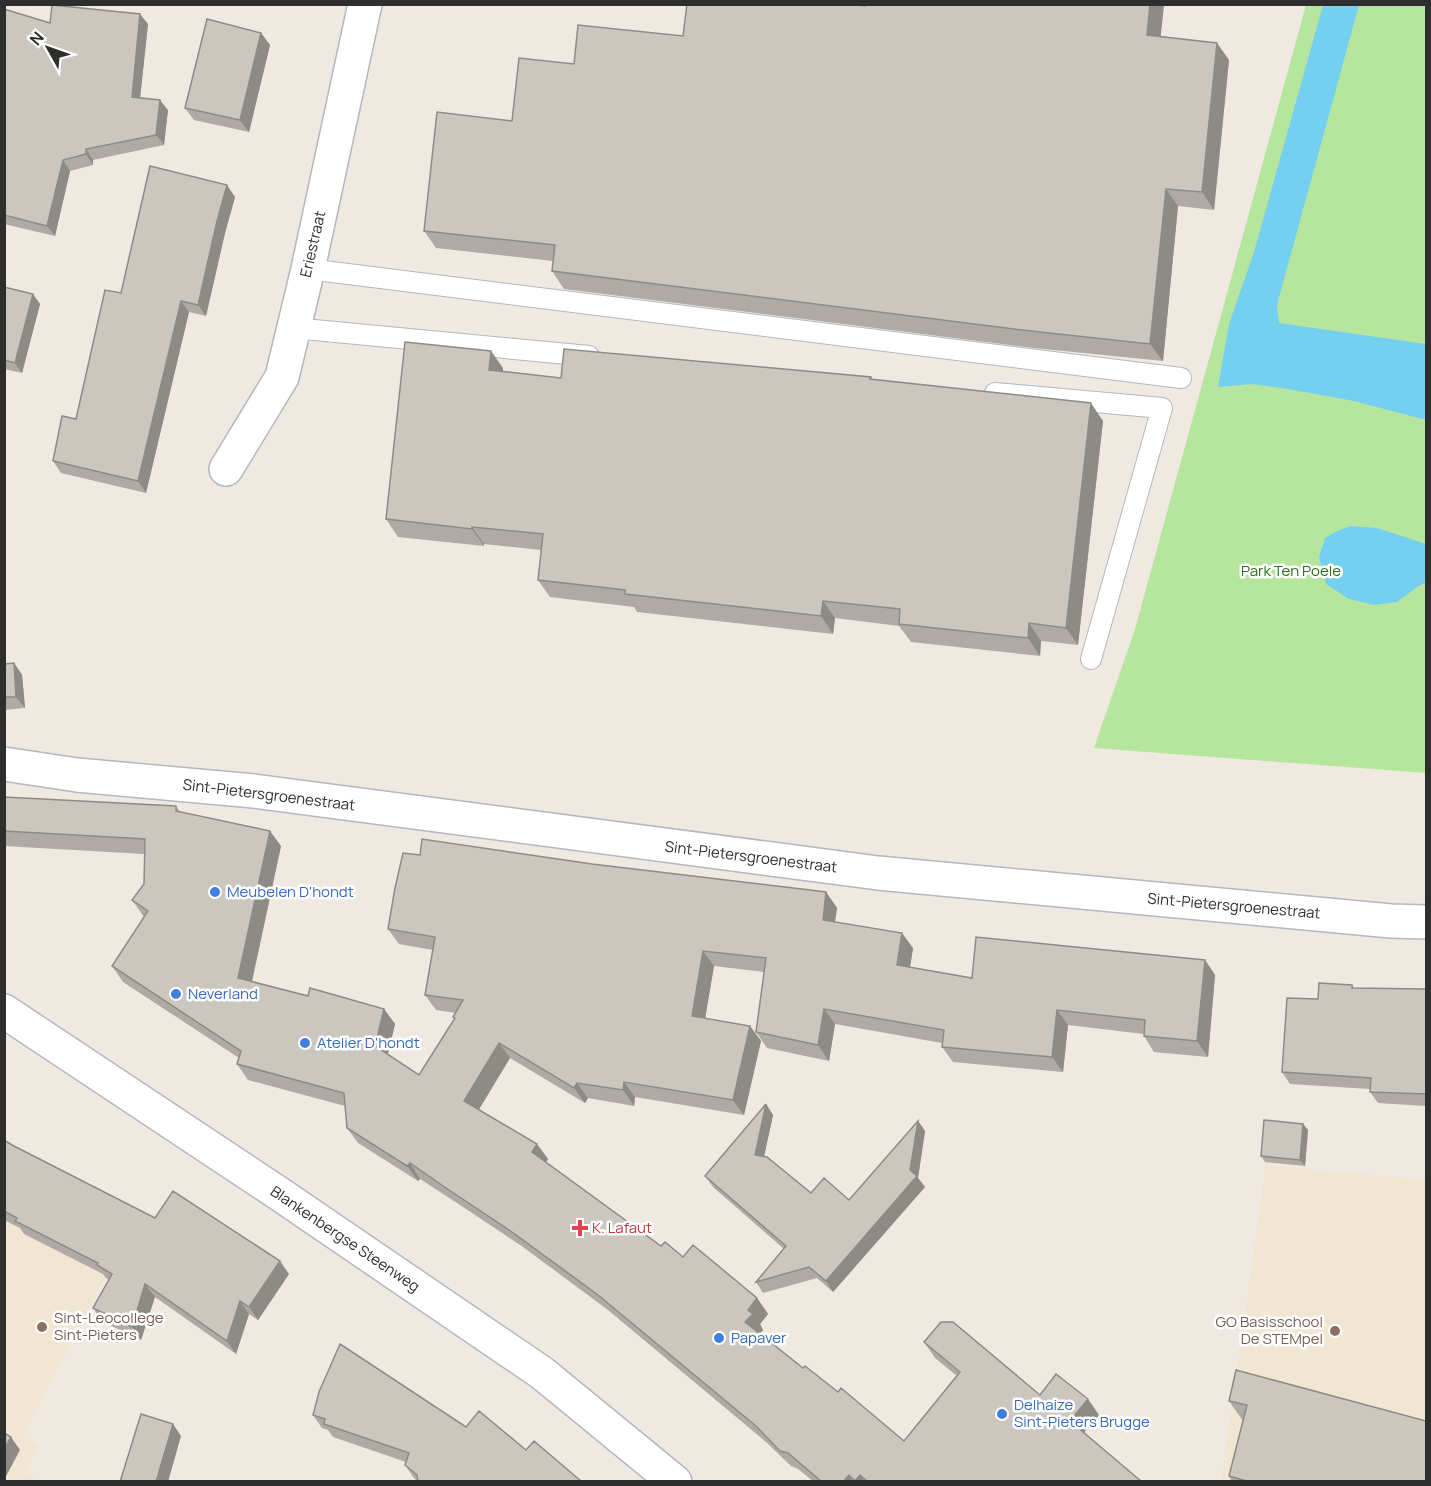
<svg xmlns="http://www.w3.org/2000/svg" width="1431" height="1486" font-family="Manrope,sans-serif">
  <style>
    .education { fill: #f0e6d1 }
    .green { fill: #b6e59e }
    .water { fill: #75cff0 }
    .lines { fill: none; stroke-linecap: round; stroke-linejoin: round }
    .lane-casing { stroke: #b4b7c1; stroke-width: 22 }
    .street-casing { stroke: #b4b7c1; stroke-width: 36 }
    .secondary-casing { stroke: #b4b7c1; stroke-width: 36 }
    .lane { stroke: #fff; stroke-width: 20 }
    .street { stroke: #fff; stroke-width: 33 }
    .secondary { stroke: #fff; stroke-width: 33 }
    .wall { fill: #afaba4 }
    .shaded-wall { fill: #8e8b86 }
    .building { fill: #cbc7bf; stroke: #8e8b86; stroke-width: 1.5 }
    .shop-dot { fill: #3f7fe0; stroke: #fff; stroke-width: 2 }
    .health-dot { fill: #e0444e; stroke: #fff; stroke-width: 2 }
    .education-dot { fill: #8d6e63; stroke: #fff; stroke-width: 2 }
    .labels { text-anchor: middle; stroke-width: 5; stroke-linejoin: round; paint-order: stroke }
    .street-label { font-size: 15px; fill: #2e2e2e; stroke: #fff }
    .park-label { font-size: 15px; fill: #2c6e1b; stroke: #fff }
    .shop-label { font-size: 15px; fill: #366cbe; stroke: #fff; text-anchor: start }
    .health-label { font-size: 15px; fill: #be3a42; stroke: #fff; text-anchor: start }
    .education-label { font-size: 15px; fill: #785e54; stroke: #fff; text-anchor: start }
  </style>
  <rect width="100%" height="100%" fill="#efe9e1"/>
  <path class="education" d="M4,1146L137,1217L23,1436L39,1446L25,1473L40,1481H5Z
    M1266,1165L1426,1180V1481L1221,1482Z"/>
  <path class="green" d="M1306,5H1426V773L1094,748L1135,629Z"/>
  <path class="water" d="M1323,5H1359L1277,305L1279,323L1426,344V420L1354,401L1288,389L1252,384L1218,387L1229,324L1254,252Z
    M1351,526L1377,528L1426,544V582L1417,587L1397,602L1374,605L1349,599L1326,584L1319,557L1325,538L1337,531Z"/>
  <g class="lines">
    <defs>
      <path id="lane" d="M308,269L1181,378
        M293,328L589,356
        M995,393L1162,408L1091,659"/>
      <path id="street" d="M226,469L282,377L308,269L365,4
        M4,764L77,775L254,791L878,873L1391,921L1426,922"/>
      <path id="secondary" d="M4,1011L281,1195L542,1373L675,1482"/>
    </defs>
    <use href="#lane" class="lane-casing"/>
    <use href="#street" class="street-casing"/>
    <use href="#secondary" class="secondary-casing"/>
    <use href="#lane" class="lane"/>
    <use href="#street" class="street"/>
    <use href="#secondary" class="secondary"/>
  </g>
  <path class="wall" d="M865,4H1164L1160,37L1229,60L1214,210L1178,206L1163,361L1034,348L564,289L552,271L553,261L436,248L424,231L512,121L574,64L683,36L865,6Z
    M4,9L50,23L148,24L140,98L168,110L164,145L93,160V165L70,171L55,236L4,224Z
    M261,33L270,45L249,132L194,120L185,108Z
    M235,197L225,233L206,316L189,312L146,493L61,473L53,461L76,419L121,293Z
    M4,287L40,304L22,373L4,369Z
    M503,368V371L561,378L871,377L872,379L1103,421L1078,645L1041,641L1040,656L911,642L899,626L835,618L833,634L637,612L634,607L550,597L538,580L541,550L484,544V546L398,537L386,519Z
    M14,663L22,675L25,708L4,710V664Z
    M4,797L176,806L180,812L281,846L252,982L308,996L384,1009L395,1024L387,1055L419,1075L455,1018L453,1017L456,1013L436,1010L425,995L433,950L399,944L388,929L420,855L592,864L826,892L837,908L835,922L913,948L910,967L972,978L1205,960L1215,975L1208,1057L1154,1052L1144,1036V1034L1068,1025L1063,1072L953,1062L942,1047V1043L835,1024L829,1061L767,1048L756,1032L764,972L714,966L705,1018L750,1026L761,1041L744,1115L635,1097L634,1106L588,1098L585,1103L510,1058L479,1109L537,1144L548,1159L546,1163L661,1246L757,1298L768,1314L760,1324L763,1330L760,1334L803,1368L838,1392L904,1441L957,1376L935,1358L924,1342L1040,1395L1099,1415L1084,1432L1142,1482H814L798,1469L791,1466L766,1442L608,1310L523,1247L457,1203L420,1179L418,1181L358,1143L347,1128L345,1106L248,1080L237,1064L239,1058L123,982L112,966L144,917L132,900L144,884V854L4,846Z
    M1352,985L1354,988L1426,989V1106L1378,1103L1370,1092V1089L1290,1084L1282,1072L1318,999Z
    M766,1104L773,1115L764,1156L811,1193L849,1200L918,1121L925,1131L918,1178L925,1187L833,1292L817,1278L763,1293L756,1282L784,1249L713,1187L705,1176Z
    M1303,1124L1308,1130L1305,1166L1265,1162L1261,1156Z
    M4,1140L12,1145L155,1218L289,1274L258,1320L249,1314L236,1354L155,1297L141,1340L103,1322L93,1308L109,1280L106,1278L103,1274L24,1234L20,1228L4,1220Z
    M1229,1401L1426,1421V1482H1232L1229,1476L1243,1421Z
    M313,1415L466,1427L526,1450L582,1482H418L414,1478L405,1465L406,1462L333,1437L328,1430L322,1428Z"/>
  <path class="shaded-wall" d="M1150,4H1164L1159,53L1147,35Z
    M140,14L148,24L139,108L132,97Z
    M261,33L270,45L249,132L240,120Z
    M1217,43L1229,60L1214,210L1202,192Z
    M160,100L168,110L164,145L156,135Z
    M86,149L93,160V165L86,154Z
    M63,160L70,171L55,236L47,226Z
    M227,185L235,197L225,233L206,316L198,305L217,221Z
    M1166,189L1178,206L1163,361L1150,344Z
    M33,294L40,304L22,373L15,363Z
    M181,301L189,312L146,493L138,481Z
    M491,351L503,368L501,387L489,370Z
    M1091,403L1103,421L1078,645L1066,628Z
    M472,527L484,544V546L472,529Z
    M823,601L835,618L833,634L821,616Z
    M1029,623L1041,641L1040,656L1028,638Z
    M14,663L22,675L25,708L16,697Z
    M270,831L281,846L249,994L238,978Z
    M826,892L837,908L833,935L823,920Z
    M902,933L913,948L908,980L897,965Z
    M703,951L714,966L703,1031L692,1016Z
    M1205,960L1215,975L1208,1057L1197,1041Z
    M384,1009L395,1024L386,1062L375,1046Z
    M824,1009L835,1024L829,1061L818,1045Z
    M1057,1010L1068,1025L1063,1072L1052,1057Z
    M750,1026L761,1041L744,1115L733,1100Z
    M499,1043L510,1058L475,1116L464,1101Z
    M624,1082L635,1097L634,1106L623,1090Z
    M577,1083L588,1098L585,1103L574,1088Z
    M766,1104L773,1115L762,1166L755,1155Z
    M918,1121L925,1131L918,1178L925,1187L833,1292L826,1281L910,1170Z
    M1303,1124L1308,1130L1305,1166L1300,1160Z
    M537,1144L548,1159L542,1168L532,1152Z
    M410,1163L420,1179L418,1181L407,1166Z
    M280,1261L289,1274L258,1320L249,1307Z
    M145,1284L155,1297L141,1340L132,1327Z
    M757,1298L768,1314L760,1324L763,1330L756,1338L745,1322L748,1310Z
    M240,1301L249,1314L236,1354L227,1341Z
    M1088,1399L1099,1415L1081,1436L1070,1421Z
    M173,1424L181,1436L168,1482H156Z
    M11,1437L20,1450L4,1480V1449Z
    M849,1475L853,1482H843Z
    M860,1475L865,1482L855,1481Z"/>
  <path class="building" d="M687,4H848L865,6V4H1150L1147,35L1217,43L1202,192L1166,189L1150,344L1022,330L552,271L555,245L424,231L437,112L512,121L519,58L574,64L578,25L683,36Z
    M52,5L140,14L132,97L160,100L156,135L86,149V154L63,160L47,226L4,215V9L50,23Z
    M207,19L261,33L240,120L185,108Z
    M150,166L227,185L217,221L198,305L181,301L138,481L53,461L62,416L76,419L105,290L121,293Z
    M4,287L33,294L15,363L4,360Z
    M405,342L491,351L489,370L561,378L564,349L871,377L870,379L1091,403L1066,628L1029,623L1028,638L899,624L900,609L823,601L821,616L625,594V590L538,580L543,534L472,527V529L386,519Z
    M14,663L16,697H4V664Z
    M4,797L176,806V811L270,831L238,978L308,996L310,988L384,1009L375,1046L419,1075L455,1018L453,1017L463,1000L425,995L435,937L388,929L395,888L403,853L420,855L422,839L592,864L826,892L823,920L902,933L897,965L972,978L976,937L1205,960L1197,1041L1144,1036L1145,1020L1057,1010L1052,1057L942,1047L944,1030L824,1009L818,1045L756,1032L766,958L703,951L692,1016L750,1026L733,1100L624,1082L623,1090L577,1083L574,1088L499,1043L464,1101L537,1144L532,1152L661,1246L665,1242L683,1257L693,1245L757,1298L748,1310L753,1314L745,1322L803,1368L805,1366L838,1392L841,1388L904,1441L960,1372L924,1342L941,1322H953L1040,1395L1056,1374L1088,1399L1070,1421L1142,1482H868L860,1475L855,1481L849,1475L843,1482H822L788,1453L780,1451L756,1426L598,1295L512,1232L446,1188L410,1163L407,1166L347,1128L344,1093L237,1064L241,1051L112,966L148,911L132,900L144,884L145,839L4,831Z
    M1319,983L1352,985V988L1426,989V1094L1370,1092L1371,1078L1282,1072L1287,998L1318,999Z
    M766,1104L755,1155L767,1157L811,1193L824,1178L849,1200L918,1121L910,1170L917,1176L826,1281L809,1267L756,1282L786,1246L705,1176Z
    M1264,1120L1303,1124L1300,1160L1261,1156Z
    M4,1140L12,1145L155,1218L173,1191L280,1261L249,1307L240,1301L227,1341L145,1284L132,1327L93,1308L112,1274L97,1265L98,1263L15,1221L17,1218L4,1211Z
    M340,1344L466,1427L479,1411L526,1450L534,1441L582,1482H418L417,1475L405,1465L409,1453L324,1424L325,1419L313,1415L319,1392Z
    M1236,1370L1426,1421V1482H1250L1229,1476L1247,1405L1229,1401Z
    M141,1414L173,1424L156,1482H120Z
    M4,1433L11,1437L4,1449Z"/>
  <g class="shop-dot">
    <circle cx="215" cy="892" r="6"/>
    <circle cx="176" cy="994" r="6"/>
    <circle cx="305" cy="1043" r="6"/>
    <circle cx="719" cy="1338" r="6"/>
    <circle cx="1002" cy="1414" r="6"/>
  </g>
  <path class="health-dot" d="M577 1219h6v6h6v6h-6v6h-6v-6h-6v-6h6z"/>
  <g class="education-dot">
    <circle cx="42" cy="1327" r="6"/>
    <circle cx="1335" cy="1331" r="6"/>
  </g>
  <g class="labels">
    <g class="street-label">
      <text transform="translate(313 244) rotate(-77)" y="5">Eriestraat</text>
      <text transform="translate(269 795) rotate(7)" y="5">Sint-Pietersgroenestraat</text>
      <text transform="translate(751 857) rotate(7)" y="5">Sint-Pietersgroenestraat</text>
      <text transform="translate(1234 906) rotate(5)" y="5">Sint-Pietersgroenestraat</text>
      <text transform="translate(345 1239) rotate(34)" y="5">Blankenbergse Steenweg</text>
    </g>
    <g class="park-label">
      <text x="1291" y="576">Park Ten Poele</text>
    </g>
    <g class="shop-label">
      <text x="227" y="897">Meubelen D'hondt</text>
      <text x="188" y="999">Neverland</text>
      <text x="317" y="1048">Atelier D'hondt</text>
      <text x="731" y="1343">Papaver</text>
      <text x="1014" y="1410">Delhaize<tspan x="1014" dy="17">Sint-Pieters Brugge</tspan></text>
    </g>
    <g class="health-label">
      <text x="592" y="1233">K. Lafaut</text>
    </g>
    <g class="education-label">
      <text x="54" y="1323">Sint-Leocollege<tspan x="54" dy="17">Sint-Pieters</tspan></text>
      <text x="1323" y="1327" text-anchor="end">GO Basisschool<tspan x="1323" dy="17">De STEMpel</tspan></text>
    </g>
  </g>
  <rect width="1431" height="1486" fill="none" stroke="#2e2e2e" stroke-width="12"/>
  <g transform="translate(48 48) rotate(310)" stroke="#ffffff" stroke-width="4.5" paint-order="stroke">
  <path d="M0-4.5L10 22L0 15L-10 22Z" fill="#2e2e2e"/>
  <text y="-9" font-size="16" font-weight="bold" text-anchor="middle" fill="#2e2e2e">N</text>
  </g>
</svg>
